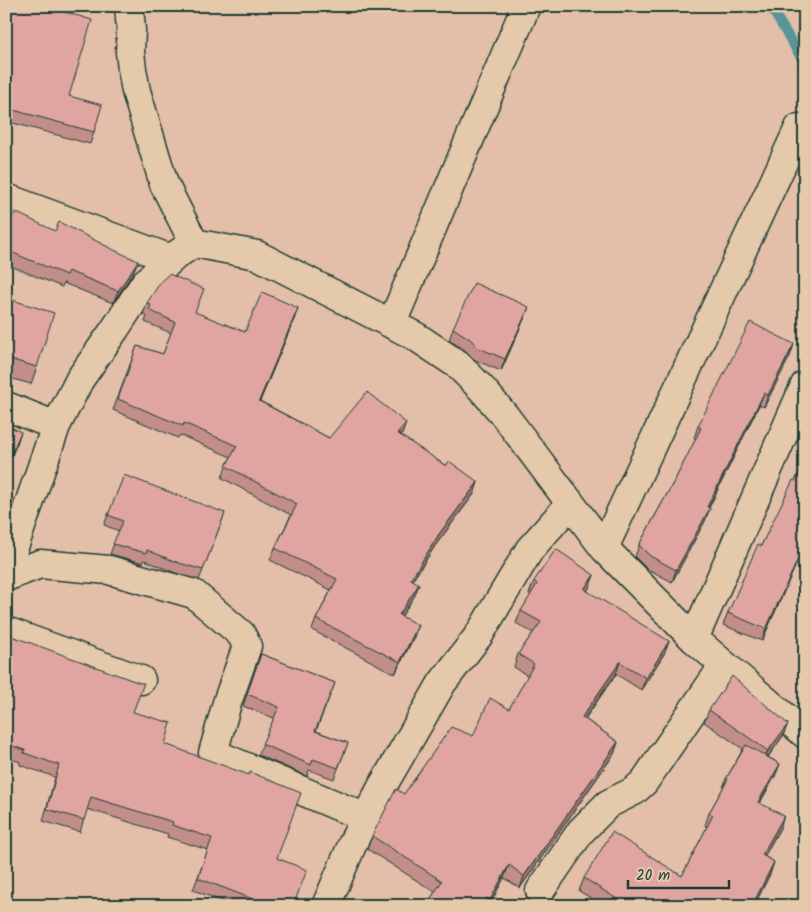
<svg xmlns="http://www.w3.org/2000/svg" width="811" height="912" font-family="Kalam,sans-serif">
  <style>
    .lines { fill: none; stroke-linecap: round; stroke-linejoin: round }
    .stream { stroke: #589597; stroke-width: 10 }
    .minor-casing { stroke: #1f3d34; stroke-width: 31 }
    .minor { stroke: #e4c9ab; stroke-width: 28 }
    .wall { fill: #c18e8a; stroke: #1f3d34 }
    .shaded-wall { fill: #9d7471; stroke: #1f3d34 }
    .building { fill: #e0a5a1; stroke: #1f3d34 }
  </style>
  <rect width="100%" height="100%" fill="#e3bea8"/>
  <filter id="ink" filterUnits="userSpaceOnUse"><feTurbulence type="fractalNoise" baseFrequency=".02" numOctaves="2"/><feDisplacementMap in="SourceGraphic" scale="10" xChannelSelector="R" yChannelSelector="G"/><feConvolveMatrix kernelMatrix="1 2 1 2 8 2 1 2 1" color-interpolation-filters="sRGB"/></filter>
  <g filter="url(#ink)">
    <g class="lines">
      <path class="stream" d="M770,6L805,64"/>
      <defs>
        <path id="minor" d="M129,6L131,31L130,52L132,69L136,91L164,184L194,243
          M6,198L171,259
          M392,323L526,6
          M6,406L56,426
          M604,548L799,128
          M6,570L56,426L80,379L115,329L145,283L176,255L194,243L257,255L415,336L457,364L483,390L505,416L604,548L694,639L805,734
          M6,577L40,564L109,570L194,594L241,634L247,646L227,703L213,753L366,818
          M6,631L141,680
          M694,639L805,385
          M540,891L581,831L608,804L634,791L644,782L724,665
          M326,906L355,838L382,787L442,683L479,635L530,549L570,504"/>
      </defs>
      <use href="#minor" class="minor-casing"/>
      <use href="#minor" class="minor"/>
    </g>
    <path class="wall" d="M6,6L94,132L90,144L6,121Z
      M6,229L133,273L113,303L63,283L62,287L6,264Z
      M6,298L37,367L31,384L6,377Z
      M147,303L245,332L298,308L260,401L329,438L402,435L401,436L446,466L478,482L474,494L435,546L413,580L415,595L401,617L414,637L395,674L312,630L316,619L331,590L270,560L275,548L291,515L222,478L226,466L231,457L180,435L178,438L113,410L137,346L163,354L171,333L145,322L147,316L143,315Z
      M529,307L524,319L501,371L475,360L466,351L449,340L453,328Z
      M794,344L790,356L764,407L759,405L709,508L705,521L672,582L646,568L635,557L639,545L677,476L696,439L694,438L698,426Z
      M805,460V556L803,560L799,558L762,641L723,625L728,613L761,546L795,481Z
      M225,513L199,580L176,573L144,560L143,563L110,554L119,531L104,525L108,515Z
      M594,575L589,588L587,591L664,654L641,690L616,674L585,719L618,742L614,754L520,888L504,878L489,906H426L435,892L367,849L374,832L404,794L473,736L509,709L528,676L514,667L518,654L533,633L516,623L521,611L531,595L529,594L534,581Z
      M6,634L133,713L277,858L294,906H235L193,890L208,850L167,837L168,834L87,809L80,832L43,821L55,777L20,765V762L6,757Z
      M261,654L335,683L316,731L348,743L334,779L309,770L307,776L258,755L274,718L243,706Z
      M709,710L783,736L768,757L780,764L775,776L760,803L780,828L764,856L774,862L770,874L754,906H604L579,891L584,878L682,876L707,827L705,826L709,813L723,788L726,779L743,749L704,722Z"/>
    <path class="shaded-wall" d="M138,261L133,273L113,303L118,291Z
      M529,307L524,319L501,371L505,359Z
      M298,308L294,320L255,413L259,401Z
      M794,344L790,356L764,407L768,395Z
      M764,393L759,405L703,519L707,507Z
      M406,423L402,435L393,445L397,433Z
      M21,432L17,444L6,468V466Z
      M478,482L474,494L435,546L406,590L411,579L439,534Z
      M710,508L705,521L672,582L676,570Z
      M804,546L799,558L762,641L766,629Z
      M594,575L589,588L580,601L584,589Z
      M419,584L415,595L395,627L399,615Z
      M418,625L414,637L395,674L400,662Z
      M669,641L664,654L641,690L646,678Z
      M620,662L616,674L577,729L582,717Z
      M788,724L783,736L763,764L768,751Z
      M618,742L614,754L520,888L524,876Z
      M780,764L775,776L753,814L758,802Z
      M784,816L780,828L758,868L762,855Z
      M774,862L770,874L754,906H752Z
      M509,865L504,878L489,906H488L490,900Z"/>
    <path class="building" d="M6,6H38L51,10L52,8L92,20L69,96L102,105L94,132L6,108L8,100L6,99Z
      M15,212L55,231L59,222L112,249L138,261L118,291L68,271L66,275L6,250V229Z
      M169,274L204,289L195,312L245,332L262,292L298,308L259,401L329,438L367,392L406,423L397,433L446,466L449,461L478,482L439,534L411,579L419,584L399,615L418,625L400,662L316,619L337,579L275,548L297,504L226,466L237,446L184,423L183,426L118,399L137,346L163,354L175,322L149,310L151,305L147,303L161,281Z
      M474,283L529,307L505,359L479,348L470,339L453,328Z
      M6,298L54,313L37,367L6,358Z
      M750,322L794,344L768,395L764,393L707,507L710,508L676,570L650,556L639,545L677,476L701,428L698,426Z
      M6,425L21,432L6,466Z
      M805,460V546H804L766,629L728,613L758,544L761,546L793,480L795,481Z
      M124,475L225,513L203,570L179,563L147,550L146,553L113,544L123,521L108,515Z
      M556,549L594,575L584,589L669,641L646,678L620,662L582,717L618,742L524,876L509,865L490,900L487,898L482,906H426L442,881L372,836L396,789L404,794L451,727L473,736L490,698L509,709L534,664L518,654L541,622L521,611L537,584L534,581Z
      M6,634L140,683H144L133,712L171,723L165,744L249,775L250,772L301,793L277,858L307,870L293,906H271L198,878L212,838L172,825L173,822L91,797L84,820L47,809L59,765L24,753L25,750L6,744Z
      M261,654L335,683L315,731L348,743L338,768L313,759L311,765L262,744L279,707L247,694Z
      M732,676L788,724L768,751L709,710Z
      M746,745L780,764L758,802L784,816L762,855L774,862L752,906H628L584,878L612,832L682,876L713,815L709,813L728,779H726Z"/>
  </g>
  <rect width="811" height="912" fill="none" stroke="#e4c9ab" stroke-width="25"/>
  <rect x="12" y="12" width="786" height="887" fill="none" stroke="#1f3d34" stroke-width="2" filter="url(#ink)"/>
  <path d="M628 880v8h101v-8" fill="none" stroke="#1f3d34" stroke-width="2.5"/>
  <text x="636" y="880" font-size="15" fill="#1f3d34" stroke="#e4c9ab" stroke-width="4" paint-order="stroke">20 m</text>
</svg>
